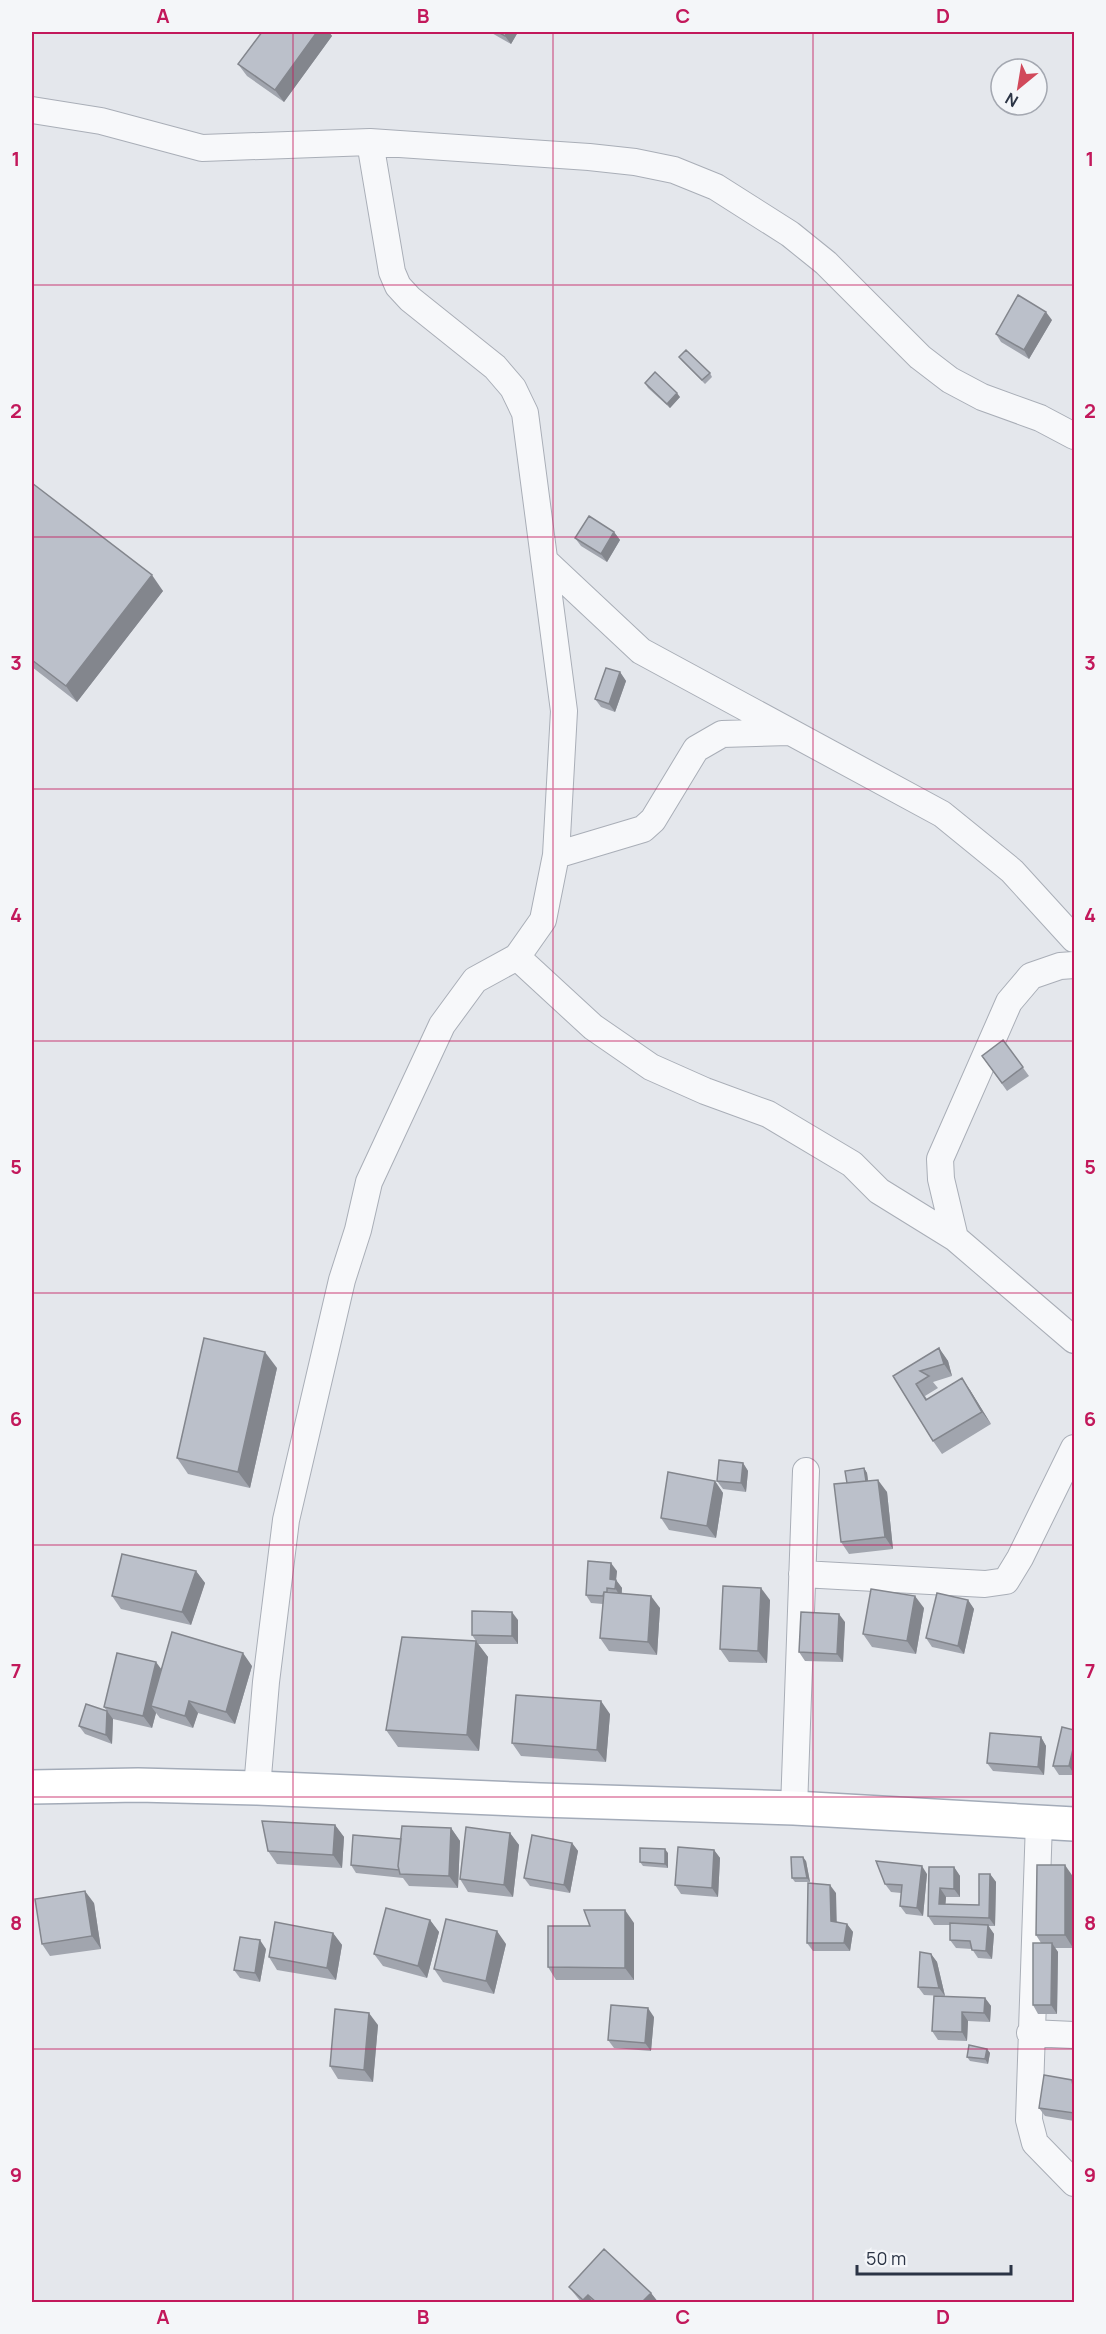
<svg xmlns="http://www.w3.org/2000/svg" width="1106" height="2334" font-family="Manrope,sans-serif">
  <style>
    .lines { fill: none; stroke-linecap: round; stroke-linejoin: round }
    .minor-casing { stroke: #a9aeb7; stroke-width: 28 }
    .major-casing { stroke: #a3abb8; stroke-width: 36 }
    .minor { stroke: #f7f8fa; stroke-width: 26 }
    .major { stroke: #fff; stroke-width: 33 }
    .wall { fill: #a1a5ae }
    .shaded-wall { fill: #83868d }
    .building { fill: #bbc0ca; stroke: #83868d; stroke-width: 1.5 }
    .grid { fill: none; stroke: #c2185b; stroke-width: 1.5; stroke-opacity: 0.55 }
    .neatline { fill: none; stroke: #c2185b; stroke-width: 2 }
    .grid-label { font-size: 20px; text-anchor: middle; font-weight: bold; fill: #c2185b }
  </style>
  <rect width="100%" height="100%" fill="#e4e7ec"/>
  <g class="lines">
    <defs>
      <path id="minor" d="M32,110L101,121L202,148L370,142L589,157L635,162L674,170L716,187L790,234L826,263L920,357L950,380L982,397L1040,418L1074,436
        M546,562L641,651L942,814L1012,871L1074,939
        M556,855L643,829L653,820L696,749L722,734L789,732
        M517,957L593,1027L651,1067L705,1091L768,1114L852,1164L879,1191L955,1238L1074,1340
        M955,1238L941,1179L940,1159L1009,1002L1031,976L1060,966L1074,965
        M802,1574L985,1584L1006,1581L1020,1558L1074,1448
        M257,1788L266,1682L286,1520L342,1280L358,1230L369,1182L442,1025L475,980L517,957L543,920L556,855L564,711L525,413L513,388L495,367L410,299L398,286L392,272L370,142
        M794,1808L806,1471
        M1039,1822L1029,2120L1035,2143L1074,2183
        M1030,2033L1074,2035"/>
      <path id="major" d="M32,1787L138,1785L257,1788L540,1800L794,1808L1074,1824"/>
    </defs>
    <use href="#minor" class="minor-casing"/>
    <use href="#major" class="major-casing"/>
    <use href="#minor" class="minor"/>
    <use href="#major" class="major"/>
  </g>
  <path class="wall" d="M262,32H329L332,36L284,102L247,76L238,64Z
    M490,32H518L511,44Z
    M1052,320L1029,359L1001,342L996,334Z
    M679,357L710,373L712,377L705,384L682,361Z
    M645,383L680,397L670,408L648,388Z
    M32,483L163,591L77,702L32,667Z
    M614,532L620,540L607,562L581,546L575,538Z
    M620,672L626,681L615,712L601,707L595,699Z
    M1003,1040L1029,1076L1007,1091L982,1056Z
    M939,1348L948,1361L952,1376L933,1382L938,1388L925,1396L927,1399L970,1390L991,1424L942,1454L933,1441L893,1376Z
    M277,1368L250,1488L188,1474L177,1458Z
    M743,1463L748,1471L746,1492L723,1489L717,1481Z
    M864,1468L867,1473L868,1481L887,1492L893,1549L849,1554L841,1542L847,1483Z
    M715,1481L723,1493L716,1538L669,1530L661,1518Z
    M196,1571L205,1583L191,1625L121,1609L112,1596Z
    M617,1571L616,1580L622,1588V1593L660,1608L657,1655L609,1651L600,1638L603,1604L591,1603L586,1595Z
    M770,1600L767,1663L729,1662L720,1649Z
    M968,1600L974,1609L964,1654L932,1647L926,1638Z
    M924,1608L916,1654L872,1647L863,1634Z
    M518,1620V1644H478L488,1657L479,1751L398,1747L386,1730L476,1641L472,1635Z
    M845,1622L843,1662L805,1661L799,1652Z
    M252,1666L235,1724L198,1713L193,1728L160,1718L156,1713L152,1728L113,1719L112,1744L85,1734L79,1726L107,1711L104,1707L161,1670Z
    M610,1714L606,1762L521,1756L512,1743Z
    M1074,1730V1775H1059L1053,1766Z
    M1041,1737L1046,1746L1044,1775L993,1771L987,1763Z
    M335,1825L344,1837L342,1868L277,1864L268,1851Z
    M451,1828L460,1841L458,1888L409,1886L403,1878L356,1873L351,1865L401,1839Z
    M510,1833L519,1845L513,1897L468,1892L460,1879Z
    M572,1843L578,1851L570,1893L530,1886L524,1878Z
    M714,1850L720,1858L718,1897L681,1894L675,1885Z
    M668,1853V1868L643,1866L640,1862Z
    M806,1861L810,1882H795L792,1878Z
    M929,1867H954L960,1876V1897H946L945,1904L979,1905L990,1874L996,1882L995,1926H988L994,1934L992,1959L978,1958L972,1949L956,1948L950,1940V1925H934L928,1916Z
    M927,1874L923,1916L906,1914L900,1906L901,1893L891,1892L885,1884Z
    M1074,1878L1073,1948H1055L1058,1952L1057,2014H1038L1033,2005L1041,1943L1036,1935Z
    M836,1893V1922L847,1924L853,1932L850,1951H813L807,1943Z
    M94,1903L101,1949L50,1956L42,1944Z
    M430,1920L439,1932L427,1978L383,1966L374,1954Z
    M634,1923V1980H556L548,1967L590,1926Z
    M333,1933L342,1945L336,1980L277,1970L269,1957Z
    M506,1944L494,1994L443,1982L434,1969Z
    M266,1949L260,1982L240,1978L234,1970Z
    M931,1954L937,1962L945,1996L924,1995L918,1987Z
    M985,1998L991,2006L990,2022L968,2021L967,2041L938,2040L932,2031Z
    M654,2017L651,2051L614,2048L608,2040Z
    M378,2025L373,2082L338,2079L330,2066Z
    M987,2049L990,2053L988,2064L970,2061L967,2057Z
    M1074,2084V2121L1045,2116L1039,2108Z
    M569,2287L651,2293L658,2302H581Z"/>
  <path class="shaded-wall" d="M317,32H329L332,36L284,102L275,90Z
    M507,32H518L511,44L505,36Z
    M1046,312L1052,320L1029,359L1024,350Z
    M677,393L680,397L670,408L667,404Z
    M614,532L620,540L607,562L601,554Z
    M152,575L163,591L77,702L66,686Z
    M620,672L626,681L615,712L609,704Z
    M939,1348L948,1361L952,1376L944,1364Z
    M265,1352L277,1368L250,1488L238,1472Z
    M962,1378L970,1390L991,1424L982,1412Z
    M743,1463L748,1471L746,1492L741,1483Z
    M864,1468L867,1473L869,1488L866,1483Z
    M878,1480L887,1492L893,1549L885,1537Z
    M715,1481L723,1493L716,1538L707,1526Z
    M611,1563L617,1571L616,1580L622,1588L621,1598L610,1579Z
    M196,1571L205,1583L191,1625L182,1612Z
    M761,1588L770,1600L767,1663L758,1651Z
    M651,1596L660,1608L657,1655L648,1642Z
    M915,1596L924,1608L916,1654L907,1641Z
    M968,1600L974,1609L964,1654L958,1646Z
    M512,1612L518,1620V1644L512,1636Z
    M839,1614L845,1622L843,1662L837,1654Z
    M476,1641L488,1657L479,1751L467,1735Z
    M243,1653L252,1666L235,1724L226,1712Z
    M156,1662L165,1674L151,1706L156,1713L152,1728L143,1716Z
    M189,1701L198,1713L193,1728L185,1716Z
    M601,1701L610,1714L606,1762L597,1750Z
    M107,1711L113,1719L112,1744L106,1735Z
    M1041,1737L1046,1746L1044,1775L1038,1767Z
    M1074,1745V1764H1073L1074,1766V1774L1069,1766Z
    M335,1825L344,1837L342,1868L333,1855Z
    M451,1828L460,1841L458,1888L449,1876Z
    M510,1833L519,1845L513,1897L504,1885Z
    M572,1843L578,1851L570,1893L564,1885Z
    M665,1849L668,1853V1868L665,1864Z
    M714,1850L720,1858L718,1897L712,1888Z
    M803,1857L806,1861L810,1882L807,1878Z
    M1065,1865L1074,1878L1073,1948L1065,1935Z
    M922,1866L927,1874L923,1916L917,1908Z
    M954,1867L960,1876V1897L954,1889Z
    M990,1874L996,1882L995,1926L989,1918Z
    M830,1885L836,1893L837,1930L831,1921Z
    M940,1888L946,1897L945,1913L939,1904Z
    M85,1891L94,1903L101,1949L92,1936Z
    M625,1910L634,1923V1980L625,1968Z
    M430,1920L439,1932L427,1978L418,1966Z
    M847,1924L853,1932L850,1951L844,1943Z
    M988,1925L994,1934L992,1959L986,1951Z
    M497,1931L506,1944L494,1994L486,1981Z
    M333,1933L342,1945L336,1980L327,1968Z
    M260,1940L266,1949L260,1982L255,1973Z
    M1052,1943L1058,1952L1057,2014L1051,2005Z
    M931,1954L937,1962L945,1996L939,1988Z
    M985,1998L991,2006L990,2022L984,2013Z
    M648,2008L654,2017L651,2051L645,2043Z
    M962,2012L968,2021L967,2041L962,2032Z
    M369,2013L378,2025L373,2082L364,2070Z
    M987,2049L990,2053L988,2064L985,2059Z
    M651,2293L658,2302H642Z
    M588,2295L593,2302H585L583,2300Z"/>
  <path class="building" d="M262,32H317L275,90L238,64Z
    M498,32H507L505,36Z
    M1018,295L1046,312L1024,350L996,334Z
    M686,350L710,373L702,380L679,357Z
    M655,372L677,393L667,404L645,383Z
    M32,483L152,575L66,686L32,660Z
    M589,516L614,532L601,554L575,538Z
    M606,668L620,672L609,704L595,699Z
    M1003,1040L1023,1067L1002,1083L982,1056Z
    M204,1338L265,1352L238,1472L177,1458Z
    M939,1348L944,1364L920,1371L929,1376L916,1384L926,1400L962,1378L982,1412L933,1441L893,1376Z
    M719,1460L743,1463L741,1483L717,1481Z
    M864,1468L866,1481L847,1483L845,1471Z
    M668,1472L715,1481L707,1526L661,1518Z
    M878,1480L885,1537L841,1542L834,1484Z
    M122,1554L196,1571L182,1612L112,1596Z
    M588,1561L611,1563L610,1579L616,1580L615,1589L607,1588V1592H604L603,1596L586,1595Z
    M723,1586L761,1588L758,1651L720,1649Z
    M871,1589L915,1596L907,1641L863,1634Z
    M604,1592L651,1596L648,1642L600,1638Z
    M937,1593L968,1600L958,1646L926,1638Z
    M472,1611L512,1612V1636L472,1635Z
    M801,1612L839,1614L837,1654L799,1652Z
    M172,1632L243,1653L226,1712L189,1701L185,1716L151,1706Z
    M402,1637L476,1641L467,1735L386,1730Z
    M117,1653L156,1662L143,1716L104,1707Z
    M516,1695L601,1701L597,1750L512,1743Z
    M86,1704L107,1711L106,1735L79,1726Z
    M1062,1727L1074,1730V1745L1069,1766H1053Z
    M990,1733L1041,1737L1038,1767L987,1763Z
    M262,1821L335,1825L333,1855L268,1851Z
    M402,1826L451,1828L449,1876L400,1874L398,1866Z
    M466,1827L510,1833L504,1885L460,1879Z
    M353,1835L401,1839L398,1866L399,1870L351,1865Z
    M532,1835L572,1843L564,1885L524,1878Z
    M678,1847L714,1850L712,1888L675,1885Z
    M640,1848L665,1849V1864L640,1862Z
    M791,1857H803L807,1878H792Z
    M876,1861L922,1866L917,1908L900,1906L902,1885L885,1884Z
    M1037,1865H1065V1935H1036Z
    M929,1867H954V1889L940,1888L939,1904L979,1905V1874H990L989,1918L928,1916Z
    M808,1883L830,1885L831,1921L847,1924L844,1943H807Z
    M85,1891L92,1936L42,1944L35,1899Z
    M386,1908L430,1920L418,1966L374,1954Z
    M584,1910H625V1968L548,1967V1926H590Z
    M446,1919L497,1931L486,1981L434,1969Z
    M275,1922L333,1933L327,1968L269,1957Z
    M950,1923L988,1925L986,1951L972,1950L970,1941L950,1940Z
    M240,1937L260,1940L255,1973L234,1970Z
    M1033,1943H1052L1051,2005H1033Z
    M920,1952L931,1954L939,1988L918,1987Z
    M934,1996L985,1998L984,2013L962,2012V2032L932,2031Z
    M611,2005L648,2008L645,2043L608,2040Z
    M335,2009L369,2013L364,2070L330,2066Z
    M969,2045L987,2049L985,2059L967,2057Z
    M1044,2075L1072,2080L1074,2091V2113L1039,2108Z
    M604,2249L651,2293L642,2302H596L588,2295L583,2300L569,2287Z"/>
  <path class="grid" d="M293,32V2302M553,32V2302M813,32V2302M32,285H1074M32,537H1074M32,789H1074M32,1041H1074M32,1293H1074M32,1545H1074M32,1797H1074M32,2049H1074"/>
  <rect width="1106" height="2334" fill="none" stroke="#f4f6f9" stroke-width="66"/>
  <g transform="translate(1019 87) rotate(210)"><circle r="28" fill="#f4f6f9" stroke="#a4a8b1" stroke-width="1.5"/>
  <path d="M0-4.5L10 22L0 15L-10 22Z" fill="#d1495b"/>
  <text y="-9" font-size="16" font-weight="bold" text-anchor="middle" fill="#2b3445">N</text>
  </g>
  <path d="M857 2265v9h154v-9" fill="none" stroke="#2b3445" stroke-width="3"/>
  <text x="866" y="2265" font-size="18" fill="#2b3445" stroke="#f4f6f9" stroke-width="4.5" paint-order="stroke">50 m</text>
  <rect x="33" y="33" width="1040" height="2268" class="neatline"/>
  <g class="grid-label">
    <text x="163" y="23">A</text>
    <text x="423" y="23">B</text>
    <text x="683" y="23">C</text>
    <text x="943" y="23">D</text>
    <text x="16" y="166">1</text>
    <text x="1090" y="166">1</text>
    <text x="16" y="418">2</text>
    <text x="1090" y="418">2</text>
    <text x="16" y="670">3</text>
    <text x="1090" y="670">3</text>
    <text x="16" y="922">4</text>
    <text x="1090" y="922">4</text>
    <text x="16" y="1174">5</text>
    <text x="1090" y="1174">5</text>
    <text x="16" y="1426">6</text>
    <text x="1090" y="1426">6</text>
    <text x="16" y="1678">7</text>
    <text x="1090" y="1678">7</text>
    <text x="16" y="1930">8</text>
    <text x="1090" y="1930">8</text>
    <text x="16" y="2182">9</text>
    <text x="1090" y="2182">9</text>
    <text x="163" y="2324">A</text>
    <text x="423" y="2324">B</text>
    <text x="683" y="2324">C</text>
    <text x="943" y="2324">D</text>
  </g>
</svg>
